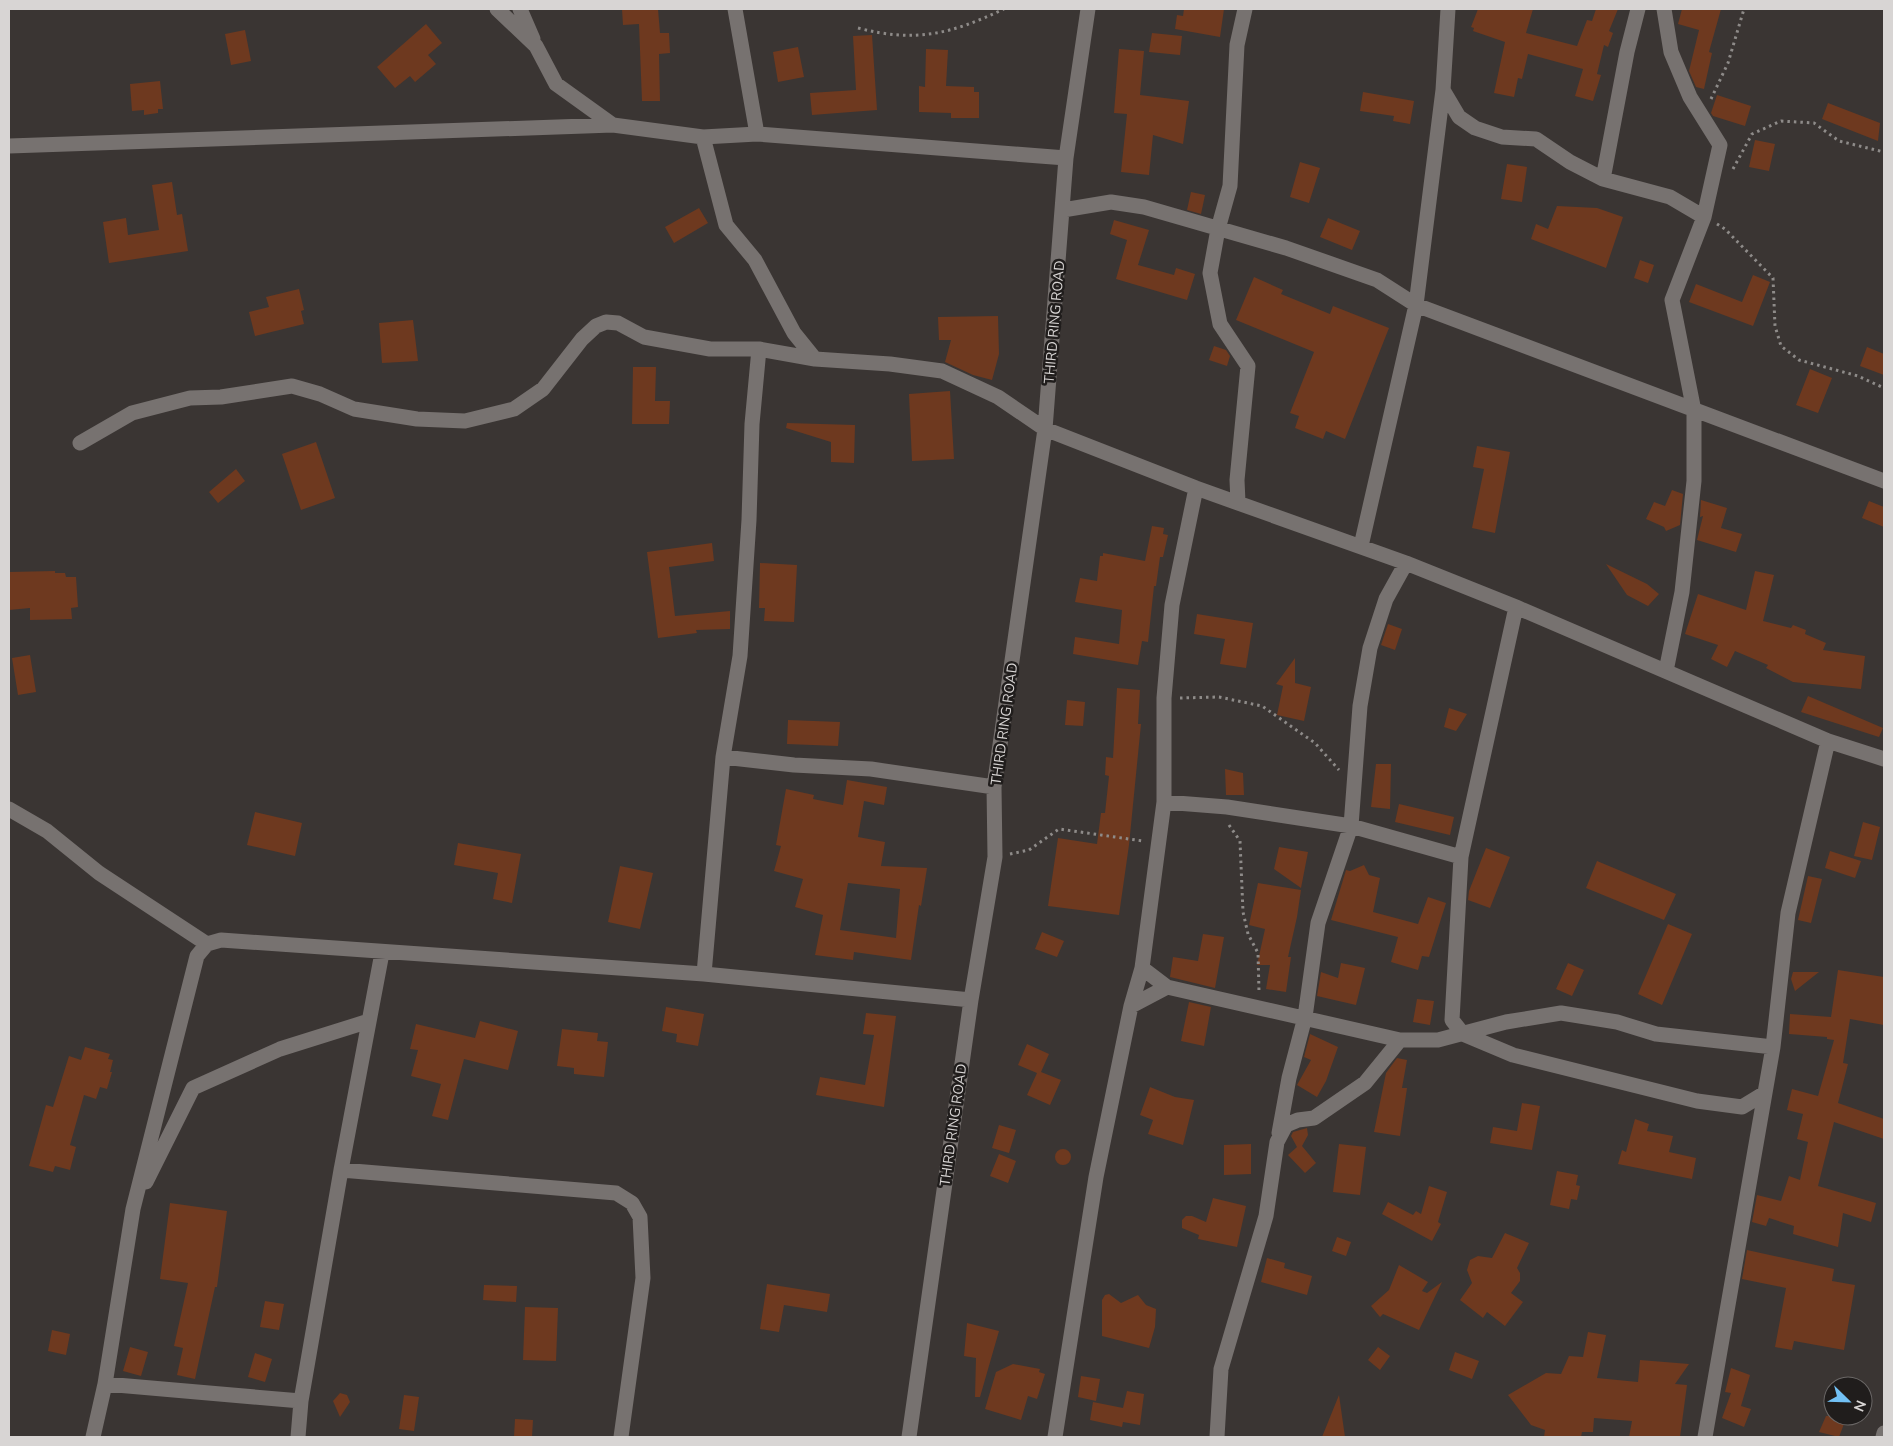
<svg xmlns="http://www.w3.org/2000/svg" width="1893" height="1446" font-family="'Nunito Sans',sans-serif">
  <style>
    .building { fill: #6e391f; fill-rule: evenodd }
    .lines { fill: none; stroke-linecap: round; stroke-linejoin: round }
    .path { stroke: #8e8b89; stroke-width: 3; stroke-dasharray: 2.5 4; stroke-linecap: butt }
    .minor { stroke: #777270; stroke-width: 15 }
    .labels { text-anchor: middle; stroke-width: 5; stroke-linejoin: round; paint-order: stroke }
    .street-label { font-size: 14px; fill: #d8d5d4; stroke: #201d1c }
  </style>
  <rect width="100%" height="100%" fill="#3a3533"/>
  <path class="building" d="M622,9H658L660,33H669L670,53L659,54L660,101H642L639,24L623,25Z
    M1184,9H1224L1220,37L1175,29L1177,15L1183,16Z
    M1478,9H1533L1526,33L1577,46L1587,20L1592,21L1596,9H1618L1609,31L1613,33L1608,47L1604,45L1597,74L1601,75L1593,101L1575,96L1583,69L1528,54L1522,79L1518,78L1514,97L1494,93L1505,42L1473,31L1474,28L1471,27Z
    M1682,9H1721L1709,52L1712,53L1704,89L1696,87L1689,71L1699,30L1678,24Z
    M426,24L442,43L428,55L436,64L415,82L410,76L395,88L377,67Z
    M245,30L251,61L231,65L225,34Z
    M1152,33L1182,36L1180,55L1149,52Z
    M872,35L877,110L812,115L810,93L856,90L853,36Z
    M798,47L804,77L778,82L773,52Z
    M926,49L948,50L946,86L974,87V92H979V118H951V113L919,112V86L925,87Z
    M1119,49L1144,51L1140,95L1189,101L1183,144L1153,135L1149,175L1121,172L1127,114L1114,113Z
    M160,81L163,109H158V113L144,115V110L132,111L130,84Z
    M1363,92L1414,101L1410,124L1393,121L1394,116L1360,111Z
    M1717,95L1751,106L1745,126L1713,116L1711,113Z
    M1828,103L1880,123L1878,141L1822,119Z
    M1755,140L1775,144L1769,171L1749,167Z
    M1300,162L1320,168L1309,203L1290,197Z
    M1507,164L1527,167L1522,202L1501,199Z
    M172,182L177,215L182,214L188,251L109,263L103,222L126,218L128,235L159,230L152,185Z
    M1191,192L1205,195L1201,214L1187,210Z
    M1557,206L1597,208L1623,217L1606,268L1531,239L1536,224L1548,229Z
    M699,208L708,223L674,243L665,227Z
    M1328,218L1360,231L1352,250L1320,237Z
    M1114,220L1149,230L1138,265L1174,275L1176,268L1195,274L1187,300L1116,279L1127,240L1110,234Z
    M1640,260L1654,265L1648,283L1634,278Z
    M1753,275L1770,282L1753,326L1689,302L1696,284L1742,302Z
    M1254,277L1283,290L1281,294L1330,314L1333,306L1389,328L1345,439L1326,431L1323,439L1295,428L1299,416L1290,413L1314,352L1236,320Z
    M299,289L304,310L301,311L304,324L255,336L249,312L269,307L266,297Z
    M998,316L999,354L992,380L973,375L945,362L951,340H939L938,317Z
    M413,320L418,361L382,363L379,323Z
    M1214,346L1226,350L1230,356L1227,366L1209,360Z
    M1867,347L1884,354V375L1860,366Z
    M633,367H656L655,401H670L669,424H632Z
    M1810,369L1832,378L1818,413L1796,405Z
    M950,391L954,459L912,461L909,394Z
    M787,423L855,425L854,463L831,462V442L786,428Z
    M316,442L335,498L301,510L282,454Z
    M1477,446L1510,452L1495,533L1472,528L1484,469L1473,467Z
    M236,469L245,481L218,503L209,492Z
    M1672,490L1683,494L1680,525L1666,531L1664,527L1646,519L1654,502L1665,506Z
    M1701,500L1727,508L1721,528L1742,534L1736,552L1697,540L1703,516L1700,517Z
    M1869,501L1884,507V527L1862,518Z
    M1152,526L1164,528L1163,534L1168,535L1163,557H1160L1156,586H1154L1148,642L1142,641L1138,665L1073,654L1075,637L1119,644L1122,610L1075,602L1080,578L1097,581L1100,556H1103V553L1145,561Z
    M712,543L714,561L669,567L675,616L730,611V629L696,630L697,633L658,638L647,552Z
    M760,563L797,565L794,622L764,621L765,608H759Z
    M1606,564L1647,584L1659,594L1648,606L1627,595Z
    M55,571V573H65L66,577H76L78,607L71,608L72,619L30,620V608L9,610V572Z
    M1755,571L1774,575L1763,621L1791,628L1793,625L1806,630L1805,634L1826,643L1823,650L1865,656L1861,689L1793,682L1766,668L1768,665L1735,651L1727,667L1711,659L1718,645L1685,634L1698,594L1746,610Z
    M1197,614L1253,623L1246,668L1220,664L1225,639L1194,634Z
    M1388,624L1402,629L1395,650L1381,645Z
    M30,655L36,692L18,695L12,658Z
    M1295,658V683L1311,687L1304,721L1277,715L1283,686L1276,684Z
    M1117,688L1140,690L1138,724H1141L1129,845L1119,915L1048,906L1058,838L1097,844L1101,813H1105L1109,776L1105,775L1106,757L1113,758Z
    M1808,696L1883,728L1879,737L1801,712Z
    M1067,700L1085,702L1083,726L1065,725Z
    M1449,708L1467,714L1456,731L1444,727Z
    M788,720L840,722L838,746L787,744Z
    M1376,764H1391L1390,809L1371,807Z
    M1225,769L1243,773L1244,795H1226Z
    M847,780L887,787L884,805L864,801L858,837L885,842L881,866L927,868L921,906L919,905L911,960L854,952L853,960L815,955L823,915L795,907L803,879L774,871L781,846L776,845L786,789L814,795L813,799L843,805ZM848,883L900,889L896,938L840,930Z
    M1399,804L1454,817L1450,835L1395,822Z
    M255,812L302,823L295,856L247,845Z
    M1863,822L1880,827L1872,860L1854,856Z
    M458,843L521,854L512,903L493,899L498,873L454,865Z
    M1279,847L1308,852L1301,888L1274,869Z
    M1486,848L1510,857L1490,908L1468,900L1469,891Z
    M1830,851L1861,861L1855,878L1825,868Z
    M1597,861L1676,894L1664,920L1586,888Z
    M1364,865L1369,875L1380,878L1373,912L1418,924L1428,897L1446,903L1429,957L1422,956L1418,970L1391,962L1398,937L1331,920L1346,870L1350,871Z
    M620,866L653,873L640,929L608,922Z
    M1808,876L1822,879L1811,923L1798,920Z
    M1258,883L1301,890L1297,917L1288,957H1291L1286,992L1266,989L1270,965H1257L1265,929L1249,925Z
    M1668,924L1692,934L1662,1005L1638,994Z
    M1042,932L1064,941L1057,957L1035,949Z
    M1203,934L1224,937L1215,988L1170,977L1173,957L1198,961Z
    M1341,963L1365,968L1356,1005L1317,996L1321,972L1338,978Z
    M1568,963L1584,970L1572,996L1556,989Z
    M1838,970L1884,977V1025L1850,1019L1843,1063L1848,1064L1838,1103L1884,1119V1139L1834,1122L1818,1186L1876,1203L1871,1222L1843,1213L1838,1247L1793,1234L1794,1226L1769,1218L1766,1226L1752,1222L1757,1195L1781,1201L1789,1176L1800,1180L1808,1142L1797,1139L1803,1114L1787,1110L1792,1089L1818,1096L1834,1040L1827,1039V1037L1789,1034L1790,1014L1831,1017Z
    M1793,972H1819L1795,991L1791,979Z
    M1417,999L1434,1001L1430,1025L1413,1022Z
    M1189,1002L1211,1007L1204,1046L1181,1041Z
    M666,1007L704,1014L698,1046L676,1042L677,1034L662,1031Z
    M866,1013L896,1016L884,1107L816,1095L820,1077L865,1085L874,1035L863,1034Z
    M480,1021L518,1031L508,1070L464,1059L448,1120L432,1116L441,1084L411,1076L418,1050L410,1049L416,1024L475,1038Z
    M562,1029L598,1033L597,1041L608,1042L604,1077L574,1074V1068L557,1066Z
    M1310,1034L1338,1047L1326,1081L1317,1097L1297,1085L1311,1060L1304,1057Z
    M1027,1044L1049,1054L1041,1072L1061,1080L1050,1105L1027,1095L1037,1073L1018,1065Z
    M85,1047L110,1054L108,1059L113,1060L110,1072H112L107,1089L100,1087L96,1099L84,1095L70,1145L76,1147L70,1170L55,1166L53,1172L29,1166L46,1105L53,1107L69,1056L81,1060Z
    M1397,1058L1407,1060L1402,1088H1407L1400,1136L1374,1132L1386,1073Z
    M1150,1087L1175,1097L1194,1100L1183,1145L1148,1134L1153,1120L1140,1115Z
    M1522,1103L1540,1106L1532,1150L1490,1143L1493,1127L1517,1131Z
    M1635,1119L1649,1124L1647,1131L1673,1136L1669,1152L1696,1158L1692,1179L1618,1164L1622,1150L1626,1152Z
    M999,1125L1016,1130L1009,1153L992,1148Z
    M1307,1128L1308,1135L1302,1146L1316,1163L1305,1173L1288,1155L1297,1147L1291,1136L1293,1132Z
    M1251,1144V1174L1224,1175V1145Z
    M1339,1144L1366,1147L1360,1195L1333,1192Z
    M1055 1157a8 8 0 1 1 16 0a8 8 0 1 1-16 0Z
    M999,1154L1016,1161L1008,1183L990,1176Z
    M1557,1171L1578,1175L1576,1185L1580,1186L1577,1200L1571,1199L1569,1209L1550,1205Z
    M1429,1186L1447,1192L1438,1222L1441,1224L1432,1241L1382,1214L1388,1202L1413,1215L1416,1211L1421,1214Z
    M1213,1198L1246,1206L1237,1247L1198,1239L1199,1235L1182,1228V1220L1186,1216H1192L1206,1222Z
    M170,1203L227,1211L217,1287H215L195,1379L177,1375L183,1348L174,1346L188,1283L160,1279Z
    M1505,1233L1529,1243L1517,1268L1520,1273V1281L1511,1293L1523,1302L1505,1326L1487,1312L1483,1318L1460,1300L1472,1283L1467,1270L1470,1260L1478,1256L1492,1258Z
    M1337,1237L1351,1242L1346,1256L1332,1251Z
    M1747,1250L1834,1269L1832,1281L1855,1285L1844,1350L1794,1341L1792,1350L1775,1347L1786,1288L1742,1279Z
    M1267,1258L1285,1263L1284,1268L1312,1276L1307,1295L1261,1282Z
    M1399,1265L1428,1282L1422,1291L1427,1293L1442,1282L1419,1330L1383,1314L1380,1317L1371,1306L1389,1290Z
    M767,1284L830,1294L827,1312L784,1305L779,1332L760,1329Z
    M484,1285L517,1286L516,1302L483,1300Z
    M1109,1294L1121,1303L1138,1295L1146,1305L1156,1309L1155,1327L1149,1348L1102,1336V1300L1105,1295Z
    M265,1301L284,1304L279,1330L260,1327Z
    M525,1307L558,1308L556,1361L523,1360Z
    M967,1323L999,1331L980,1397H975L976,1358L964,1356Z
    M52,1330L70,1334L66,1355L48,1351Z
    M1588,1332L1606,1335L1597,1378L1638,1382L1640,1360L1689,1364L1675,1384L1687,1385L1680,1437H1629L1632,1421L1594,1418L1593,1432H1582L1581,1437H1544L1545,1430L1531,1425L1508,1395L1546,1373L1561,1374L1569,1356L1583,1357Z
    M130,1347L148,1352L141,1376L123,1371Z
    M1378,1347L1390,1356L1380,1370L1368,1360Z
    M1455,1352L1479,1361L1472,1379L1449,1370Z
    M255,1353L272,1359L265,1382L248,1377Z
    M1013,1364L1040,1369L1039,1372L1045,1374L1037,1399L1028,1396L1021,1420L985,1409L996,1372Z
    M1731,1368L1750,1375L1741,1406L1751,1409L1744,1427L1722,1418L1731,1393L1725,1392Z
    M1081,1376L1100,1379L1096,1401L1078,1397Z
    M1127,1391L1144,1394L1140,1425L1123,1422L1122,1427L1090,1420L1093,1402L1123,1408Z
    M340,1393L347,1395L350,1402L340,1417L333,1401Z
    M404,1395L419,1397L414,1431L399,1429Z
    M1339,1395L1345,1437H1322Z
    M1826,1416H1847L1839,1437L1819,1432Z
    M515,1419L533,1420L532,1437H514Z"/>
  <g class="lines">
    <path class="path" d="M858,28C916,43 951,34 1004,9
      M1711,99L1728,63L1744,9
      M1733,169L1752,134L1781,121L1814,123L1839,141L1884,152
      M1717,224L1725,229L1773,278L1775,326L1781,346L1799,360L1858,376L1884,388
      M1180,698L1219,697L1262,706L1315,743L1339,770
      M1229,825L1240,841L1243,912L1248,934L1258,953L1259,992
      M1010,854L1029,850L1059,829L1143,841"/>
    <path class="minor" d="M497,9L536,46L556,84L613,125
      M520,9L533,39
      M735,9L757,134
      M1664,9L1671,52L1690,97L1720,145L1704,217L1672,300L1694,411V481L1682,592L1666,671
      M1443,90L1459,117L1475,128L1502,137L1536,139L1570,162L1603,179L1670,197L1704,217
      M703,137L726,225L755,260L794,333L815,359L890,364L942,371L998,397L1045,429L1196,488L1406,563L1516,607L1828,741L1884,759
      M9,146L613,125L703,137L757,134L1066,158
      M1603,179L1627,52L1638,9
      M1063,210L1111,202L1144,207L1286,248L1377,280L1416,305L1884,481
      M80,443L132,413L190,398L221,397L292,386L320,394L354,409L417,419L465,421L514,409L543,389L582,339L596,326L606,322L618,323L644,337L710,349H759L815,359
      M1238,502L1237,480L1248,366L1220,324L1210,273L1218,229L1230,186L1237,45L1245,9
      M1361,546L1416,305L1443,90L1448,9
      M723,757L794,765L871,769L994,787
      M1164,802L1227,807L1351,826L1461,857L1516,607
      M9,809L47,831L99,873L207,944
      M1461,857L1452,1020L1463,1034L1513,1055L1697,1101L1742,1107L1765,1093
      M1142,968L1167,987L1400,1040
      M704,974L723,757L740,656L749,520L752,424L759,349
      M1131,1006L1167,987
      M1279,1133L1289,1078L1305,1017L1318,923L1351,826L1360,706L1370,648L1386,599L1406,563
      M341,1170L616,1193L632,1203L640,1217L643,1278L621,1437
      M146,1182L193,1088L280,1049L369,1021
      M105,1384L301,1401
      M93,1437L105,1384L133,1209L197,956L207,944L221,940L704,974L971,1000
      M298,1437L301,1401L341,1170L382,953
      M909,1437L971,1000L995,857L994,787L1045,429L1066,158L1088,9
      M1055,1437L1096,1177L1131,1006L1142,968L1164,802V698L1172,605L1196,488
      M1217,1437L1221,1369L1266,1216L1277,1142L1286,1125L1298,1120L1314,1118L1365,1083L1400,1040H1438L1506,1022L1561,1013L1617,1022L1656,1034L1773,1047
      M1705,1437L1773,1047L1788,913L1828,741
      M1883,1437L1884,1433"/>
  </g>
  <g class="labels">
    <g class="street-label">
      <text transform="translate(1054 322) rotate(-85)" y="5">THIRD RING ROAD</text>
      <text transform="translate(1004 724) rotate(-82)" y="5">THIRD RING ROAD</text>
      <text transform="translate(953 1125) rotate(-82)" y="5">THIRD RING ROAD</text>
    </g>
  </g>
  <rect width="1893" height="1446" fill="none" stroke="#d8d5d4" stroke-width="20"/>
  <g transform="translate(1848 1401) rotate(113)"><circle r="24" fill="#201d1c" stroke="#6a6766"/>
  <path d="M0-4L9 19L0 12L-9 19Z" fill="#72c1f5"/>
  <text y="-8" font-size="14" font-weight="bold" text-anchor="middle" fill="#d8d5d4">N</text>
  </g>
</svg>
